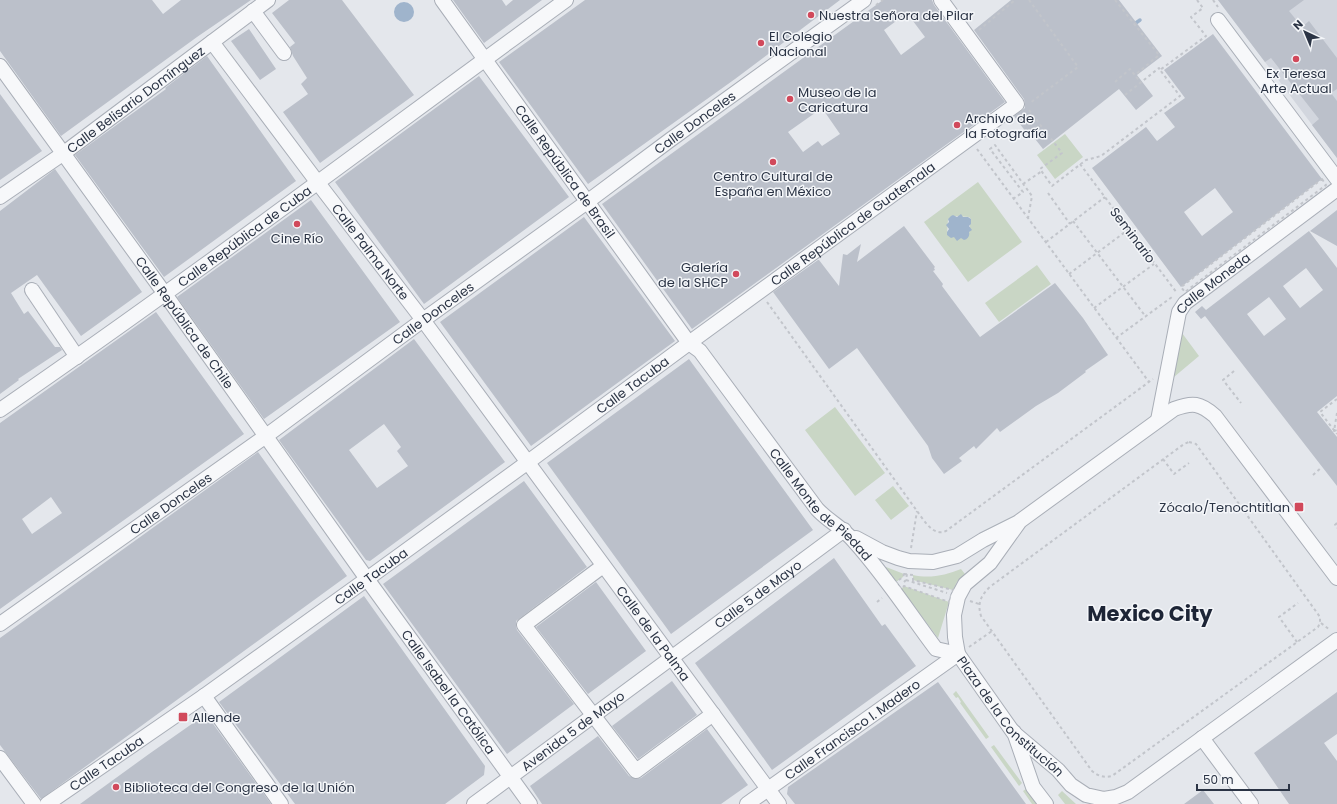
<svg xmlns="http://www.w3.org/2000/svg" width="1337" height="804" font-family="Poppins,sans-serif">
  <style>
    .built { fill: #d2d6de }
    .green { fill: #c9d6c5; fill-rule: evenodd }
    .water { fill: #9fb4cc }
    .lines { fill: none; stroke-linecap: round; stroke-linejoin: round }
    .stream { stroke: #9fb4cc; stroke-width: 3.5 }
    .building { fill: #bbc0ca; fill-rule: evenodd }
    .minor-casing { stroke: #a9aeb7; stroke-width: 16 }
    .path { stroke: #c2c5cb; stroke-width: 2; stroke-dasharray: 3 3; stroke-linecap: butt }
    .minor { stroke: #f7f8fa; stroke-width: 14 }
    .poi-dot { fill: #d1495b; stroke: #f4f6f9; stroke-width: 1.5 }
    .labels { text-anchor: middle; stroke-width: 3; stroke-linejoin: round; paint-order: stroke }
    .poi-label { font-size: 13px; fill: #2b3445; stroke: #f4f6f9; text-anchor: start }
    .street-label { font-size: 13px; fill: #2b3445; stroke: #f4f6f9 }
    .town-label { font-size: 21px; font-weight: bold; fill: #1d2536; stroke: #f4f6f9 }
  </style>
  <rect width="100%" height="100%" fill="#e4e7ec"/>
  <path class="built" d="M1218,0H1337V158L1265,62Z"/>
  <path class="green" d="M1065,134L1083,157L1055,179L1037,155Z
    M978,182L1022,242L968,282L924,222ZM956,216L969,217L971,219C969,226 971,234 966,239L947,235L948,219Z
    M1037,265L1051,284L999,322L985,303Z
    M1182,333L1199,356L1174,377Z
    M835,407L885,473L855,496L805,430Z
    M893,486L909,506L891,520L875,500Z
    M886,567L904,574L903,577L896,582L886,569Z
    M961,569L965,574L957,582L953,590L913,580V575C930,579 946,575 961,569Z
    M904,586L949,602L938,638L901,589Z
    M956,691L989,737L986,739L960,703L961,702L958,697L956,698L953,694Z
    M994,745L1022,783L1019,786L991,747Z
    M1026,789L1037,804H1032L1023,791Z
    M1062,791L1076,804H1065L1058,795Z"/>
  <path class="water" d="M394 12a10 10 0 1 1 20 0a10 10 0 1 1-20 0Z
    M961,214L963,217H968L971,219V224L969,226L972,230L969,232C970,236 968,239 964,240L961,238L957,241L954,237L951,238L947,235V232L949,229L946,225L949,222L948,219L951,216L953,215L957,217Z"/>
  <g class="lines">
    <path class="stream" d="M1133,25L1140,20"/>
  </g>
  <path class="building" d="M0,0H152L163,14L181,0H251L197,37L61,136L0,51Z
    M289,0H342L414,95L320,163L283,112L308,94L301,84L307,78L293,56L290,47L295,43L272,13Z
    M453,0H502L506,6L513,0H542L484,43Z
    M585,0H840L735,79L588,184L499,62Z
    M883,0H932L934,5L1005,102L692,329L602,204ZM907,13L925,37L901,55L884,30ZM822,108L840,134L822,146L818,141L803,152L788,132Z
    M1011,0H1119L1162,56L1137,75L1153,96L1136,110L1119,89L1043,149L1028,130L1026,132L1014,116L1025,108V103L1024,99L974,30Z
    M1218,0H1304L1289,11L1302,27L1309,21L1337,58V89L1331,93L1337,101V158L1312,125L1319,119L1271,58L1265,62Z
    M249,29L276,69L260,80L231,41Z
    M1213,34L1322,179L1181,287L1092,168L1146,127L1157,141L1175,127L1164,113L1185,98L1164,70ZM1215,188L1233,212L1202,236L1184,212Z
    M207,56L296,181L164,277L75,155L166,89L165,88Z
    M479,76L569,197L424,304L335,182Z
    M0,94L42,151L0,180Z
    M55,169L142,292L81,336L37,275L11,293L24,314L28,311L55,347H60L62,350L18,379L19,380L0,394V211Z
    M311,200L400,322L264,419L177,297Z
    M1337,210V246L1310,231Z
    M584,217L675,341L531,446L440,322Z
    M904,226L935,267L934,268L935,270L933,271L943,284L942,286L980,337L1055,283L1083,318L1108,355L1085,371L1086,372L1058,393L1036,406L1000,432L997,428L976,449L974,446L959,458L962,461L944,474L932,458L928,446L857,348L829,369L773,292L818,260H819L839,286L843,254L847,255L861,244L857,262Z
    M1309,231L1337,268V396L1317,412L1337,437V486L1205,316L1201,319L1195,312L1202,306L1206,310ZM1306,268L1323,290L1300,308L1283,286ZM1269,297L1286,319L1264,336L1247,314Z
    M156,312L244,434L0,609V423ZM51,497L62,513L32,534L22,519Z
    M414,339L505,462L370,561L366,560L279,440ZM384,424L401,447L397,451L408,466L377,488L349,450Z
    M689,359L813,530L671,634L547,463Z
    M258,452L347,576L41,799L0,745V638Z
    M524,481L587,567L516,621V626L517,630L574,704L507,754L383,584Z
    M834,558L882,626L885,624L916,666L772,770L695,663Z
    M596,582L646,651L588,694L536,627Z
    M364,596L485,766L484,775L445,804H295L219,702Z
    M672,681L697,715L638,759L612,726Z
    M938,682L1026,804H795L787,794L788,787Z
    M1337,692V734L1324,743L1337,761V804H1289L1254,753Z
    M206,714L271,804H80L149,754Z
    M707,729L748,785L721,804H542L530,786L598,736L629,776L637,779L641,778Z
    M1203,790L1214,804H1184Z"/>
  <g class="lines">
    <defs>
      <g id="minor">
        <path id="s1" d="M442,0L689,343L700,351L817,509C828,521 843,528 854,541C884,574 909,613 936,649L958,654"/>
        <path d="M253,11L284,53"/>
        <path d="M1218,20L1337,179"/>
        <path id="s2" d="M212,42L318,183L423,320L779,804"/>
        <path id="s3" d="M0,66L165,294L367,579L530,804"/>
        <path id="s4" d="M0,197L64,153L268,0"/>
        <path d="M32,290L77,357"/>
        <path id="s5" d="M0,410C192,278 378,137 566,0"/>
        <path id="s6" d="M1158,420L1179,312L1185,303L1337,189"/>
        <path d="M856,538L882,552L898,558L909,561L933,562L957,556L983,540L1017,523"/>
        <path d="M603,566L524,625L636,771L713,714"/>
        <path id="s7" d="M1337,578L1215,416C1200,403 1193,402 1174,409L1020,521L990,563L965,584L958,597L954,615L955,637L958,654L1013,732L1058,770L1071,785L1086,795L1104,799L1116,797L1128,792L1337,640"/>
        <path id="s8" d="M0,624L266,436L423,320L587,202L670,140L864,0"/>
        <path d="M204,696L281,804"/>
        <path d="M1014,732L1033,787L1046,804"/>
        <path d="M1202,738L1251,804"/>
        <path d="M0,758L34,804"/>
        <path id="s9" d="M47,804L204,696L367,579L528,462L689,343L1017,104L941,0"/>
        <path id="s10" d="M474,804L844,530"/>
        <path id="s11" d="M747,804L958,654"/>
      </g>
    </defs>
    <use href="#minor" class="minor-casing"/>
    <path class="path" d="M1029,0L1078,67L1030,103
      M1115,0L1159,55L1135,75
      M1213,0L1218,7
      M876,5L883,0
      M979,30L1015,0
      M1115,82L1130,69L1141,83
      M1125,95L1159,68L1160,70
      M1029,110L1062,153L1040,169L1052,186L1086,160L1101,156L1180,96L1160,70L1206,36L1191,17L1203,8L1197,0
      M977,149L1149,382
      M1080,164L1177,293
      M1322,179L1326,185L1185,292L1181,287Z
      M1023,184L1042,171
      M1048,193L1070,224
      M1013,199L1023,192L990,149L995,145L1032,196L1028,218
      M1073,221L1146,317
      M1046,242L1105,197
      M1069,274L1129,229
      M767,302L917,511C924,520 933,537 946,531L1153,379
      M1094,308L1154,264
      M1116,338L1172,297
      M1234,371L1223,380L1241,403
      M1337,399L1320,412L1337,434
      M1337,413L1334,431L1337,430
      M1189,442L1196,444L1320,617V623L1318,627L1112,776C1104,778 1098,776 1092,771L981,616C977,603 981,595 991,586L1184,444Z
      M1163,459L1174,474L1189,463
      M1313,475L1322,467
      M1337,523L1335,525L1337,528
      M911,548L917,511
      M904,574L913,575V580L953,590L949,602L904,586L901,589L896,582L903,577Z
      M906,580L947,593
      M904,582L906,580L907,574
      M970,601L979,604
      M877,602L882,598
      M1321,623L1330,630
      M1297,642L1279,617L1298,603
      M969,647L992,631"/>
    <use href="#minor" class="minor"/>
  </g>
  <g class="poi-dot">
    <circle cx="811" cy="15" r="4"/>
    <circle cx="761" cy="43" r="4"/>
    <circle cx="1296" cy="59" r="4"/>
    <circle cx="790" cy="99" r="4"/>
    <circle cx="957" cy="125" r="4"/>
    <circle cx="773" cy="162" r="4"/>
    <circle cx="297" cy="224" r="4"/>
    <circle cx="736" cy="274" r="4"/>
    <rect x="1294" y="502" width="10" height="10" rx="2"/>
    <rect x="178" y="712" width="10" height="10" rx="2"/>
    <circle cx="116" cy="787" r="4"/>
  </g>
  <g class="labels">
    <g class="poi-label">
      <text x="819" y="20">Nuestra Señora del Pilar</text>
      <text x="769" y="41">El Colegio<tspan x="769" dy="15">Nacional</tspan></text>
      <text x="1296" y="78" text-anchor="middle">Ex Teresa<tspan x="1296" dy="15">Arte Actual</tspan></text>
      <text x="798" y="97">Museo de la<tspan x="798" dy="15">Caricatura</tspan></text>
      <text x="965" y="123">Archivo de<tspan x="965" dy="15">la Fotografía</tspan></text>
      <text x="773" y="181" text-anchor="middle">Centro Cultural de<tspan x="773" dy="15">España en México</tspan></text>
      <text x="297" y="243" text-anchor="middle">Cine Río</text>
      <text x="728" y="272" text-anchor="end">Galería<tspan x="728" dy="15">de la SHCP</tspan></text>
      <text x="1290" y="512" text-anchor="end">Zócalo/Tenochtitlan</text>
      <text x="192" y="722">Allende</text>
      <text x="124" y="792">Biblioteca del Congreso de la Unión</text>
    </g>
    <g class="street-label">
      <text dy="5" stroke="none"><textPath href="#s4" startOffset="167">Calle Belisario Domínguez</textPath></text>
      <text dy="5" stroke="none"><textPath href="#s8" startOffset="857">Calle Donceles</textPath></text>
      <text dy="5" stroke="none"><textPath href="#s1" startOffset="211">Calle República de Brasil</textPath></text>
      <text dy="5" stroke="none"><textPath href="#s9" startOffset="993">Calle República de Guatemala</textPath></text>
      <text transform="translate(1133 235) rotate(53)" y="5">Seminario</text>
      <text dy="5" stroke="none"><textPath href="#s5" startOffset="300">Calle República de Cuba</textPath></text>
      <text dy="5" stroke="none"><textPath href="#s2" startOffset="263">Calle Palma Norte</textPath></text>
      <text dy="5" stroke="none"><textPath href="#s6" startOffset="155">Calle Moneda</textPath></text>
      <text dy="5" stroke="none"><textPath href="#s8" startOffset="533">Calle Donceles</textPath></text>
      <text dy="5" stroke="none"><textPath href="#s3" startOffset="316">Calle República de Chile</textPath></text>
      <text dy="5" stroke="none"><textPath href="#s9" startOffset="720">Calle Tacuba</textPath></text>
      <text dy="5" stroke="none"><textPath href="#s8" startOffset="209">Calle Donceles</textPath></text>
      <text dy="5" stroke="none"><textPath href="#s1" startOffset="632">Calle Monte de Piedad</textPath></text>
      <text dy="5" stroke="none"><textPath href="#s9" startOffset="396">Calle Tacuba</textPath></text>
      <text dy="5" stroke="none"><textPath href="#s10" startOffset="353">Calle 5 de Mayo</textPath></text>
      <text dy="5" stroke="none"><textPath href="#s2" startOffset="738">Calle de la Palma</textPath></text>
      <text dy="5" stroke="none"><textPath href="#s3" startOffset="770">Calle Isabel la Católica</textPath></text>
      <text dy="5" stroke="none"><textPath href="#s7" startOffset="677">Plaza de la Constitución</textPath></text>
      <text dy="5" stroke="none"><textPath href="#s11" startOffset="129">Calle Francisco I. Madero</textPath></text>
      <text dy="5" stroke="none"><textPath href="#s10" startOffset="123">Avenida 5 de Mayo</textPath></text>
      <text dy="5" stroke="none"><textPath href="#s9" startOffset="72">Calle Tacuba</textPath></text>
    </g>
    <g class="town-label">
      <text x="1150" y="621">Mexico City</text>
    </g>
  </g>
  <g transform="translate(1305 32) rotate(316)" stroke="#f4f6f9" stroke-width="3" paint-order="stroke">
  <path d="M0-3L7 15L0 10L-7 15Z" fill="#2b3445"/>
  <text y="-6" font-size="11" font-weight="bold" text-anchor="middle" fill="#2b3445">N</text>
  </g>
  <path d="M1197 784v6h92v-6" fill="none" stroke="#2b3445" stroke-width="2"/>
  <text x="1203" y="784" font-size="12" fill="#2b3445" stroke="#f4f6f9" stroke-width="3" paint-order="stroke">50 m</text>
</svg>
